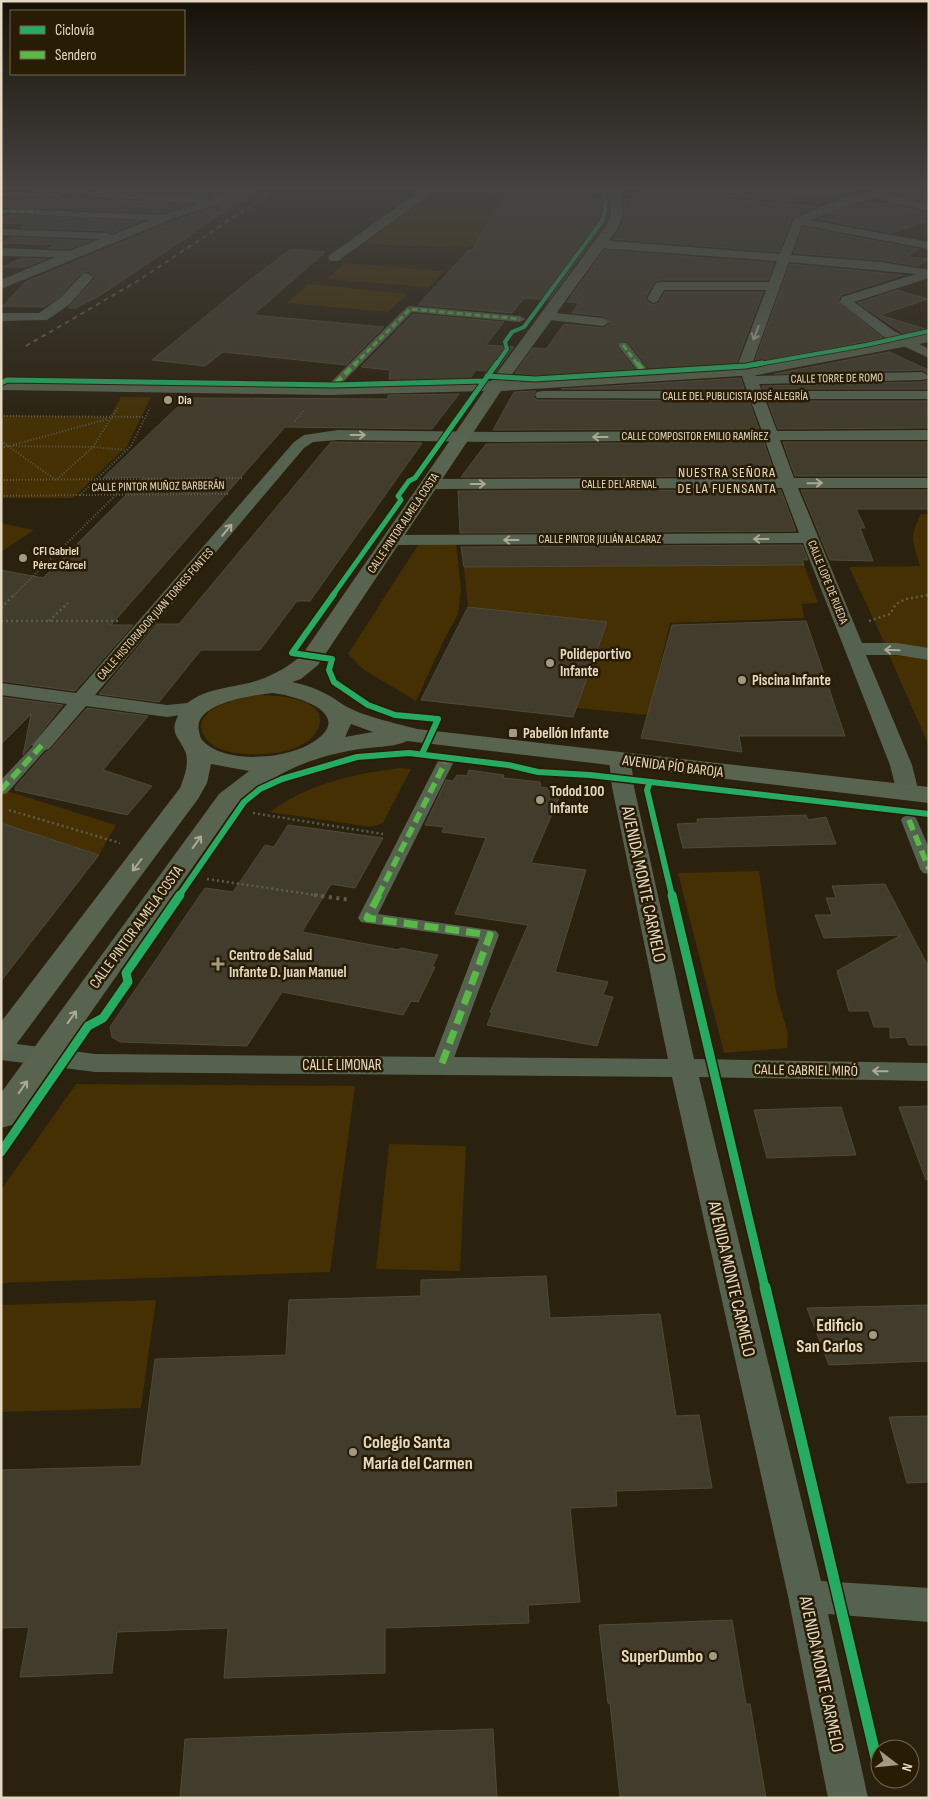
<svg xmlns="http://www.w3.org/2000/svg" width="930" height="1799" font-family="'Sofia Sans Condensed',sans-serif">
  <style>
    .green { fill: #443002 }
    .building { fill: #423c2c; stroke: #504a38 }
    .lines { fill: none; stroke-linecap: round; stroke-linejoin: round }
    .path-far2 { stroke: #5a5e4f; stroke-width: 2; stroke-dasharray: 1 2; stroke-linecap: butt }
    .path-far1 { stroke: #5a5e4f; stroke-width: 2.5; stroke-dasharray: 2 3; stroke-linecap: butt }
    .path { stroke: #5a5e4f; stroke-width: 4; stroke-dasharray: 3 4.5; stroke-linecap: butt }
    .pedestrian { fill: #566250; fill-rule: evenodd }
    .minor { fill: #566250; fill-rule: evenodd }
    .secondary { fill: #58644f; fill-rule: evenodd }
    .rail { stroke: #606150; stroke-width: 2; stroke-dasharray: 4.5 4.5; stroke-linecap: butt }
    .quiet-far3 { stroke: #58b947; stroke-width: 3; stroke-dasharray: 6 3; stroke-linecap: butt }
    .quiet-far2 { stroke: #58b947; stroke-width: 4.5; stroke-dasharray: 8 4.5; stroke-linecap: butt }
    .quiet-far1 { stroke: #58b947; stroke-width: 5.5; stroke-dasharray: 11 5.5; stroke-linecap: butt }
    .quiet { stroke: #58b947; stroke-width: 7; stroke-dasharray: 14 7; stroke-linecap: butt }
    .cycleway-far4-casing { stroke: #281c05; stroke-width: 5.5 }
    .cycleway-far3-casing { stroke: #281c05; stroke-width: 7 }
    .cycleway-far2-casing { stroke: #281c05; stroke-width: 9 }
    .cycleway-far1-casing { stroke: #281c05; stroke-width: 12 }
    .cycleway-casing { stroke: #281c05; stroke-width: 14 }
    .cycleway-far4 { stroke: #26ab63; stroke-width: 4 }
    .cycleway-far3 { stroke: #26ab63; stroke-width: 5 }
    .cycleway-far2 { stroke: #26ab63; stroke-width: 6 }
    .cycleway-far1 { stroke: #26ab63; stroke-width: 9 }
    .cycleway { stroke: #26ab63; stroke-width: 11 }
    .oneway { stroke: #aca994 }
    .oneway2 { stroke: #adaa94 }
    .poi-dot { fill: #a49983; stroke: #281c05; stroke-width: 2 }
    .labels { text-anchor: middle; stroke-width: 5; stroke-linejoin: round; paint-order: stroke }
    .far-street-label { font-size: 12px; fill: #e6d9c2; stroke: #281c05 }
    .far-poi-label { font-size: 12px; font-weight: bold; fill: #e6d9c2; stroke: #281c05; text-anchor: start }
    .far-neighbourhood-label { font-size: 14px; letter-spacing: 1px; fill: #e6d9c2; stroke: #281c05 }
    .poi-label { font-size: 15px; font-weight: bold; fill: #e6d9c2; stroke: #281c05; text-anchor: start }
    .street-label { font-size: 15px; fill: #e6d9c2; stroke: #281c05 }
    .near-street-label { font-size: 18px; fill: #e6d9c2; stroke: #281c05 }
    .near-poi-label { font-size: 18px; font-weight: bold; fill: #e6d9c2; stroke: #281c05; text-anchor: end }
  </style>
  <rect width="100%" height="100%" fill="#2a210e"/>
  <path class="green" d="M633,187H857L860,192L822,204L633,190Z
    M525,192H590L593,206L497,225L468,248L365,244L415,205H516Z
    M344,263L444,271L429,287L327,279Z
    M309,284L408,294L388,312L287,303Z
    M121,397H151L127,446L73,498H1V415L110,417Z
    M921,514H929V649L885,644L849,567L920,566C913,541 908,539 921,514Z
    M1,523L34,530L1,552Z
    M456,543L461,589L458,614L446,636L416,701L364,670L348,654L418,545Z
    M804,565L818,603L802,604L804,618L670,623L648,715L577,708L573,717L421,700L468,607L464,567Z
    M889,655L929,659V746Z
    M257,695C274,695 328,697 319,726C310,757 244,759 220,749C213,746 207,741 203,734C190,708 242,697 257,695Z
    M401,768L411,769L383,823L371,827L270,812C307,784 356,773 401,768Z
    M1,789L116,825L99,855L1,823Z
    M759,871L776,992L788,1034L787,1048L724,1053L678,873Z
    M76,1084L355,1086L330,1272L1,1283V1190Z
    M389,1144L466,1146L460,1271L376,1269Z
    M156,1300L141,1408L1,1412V1305Z"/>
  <path class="building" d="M10,187H226L209,198L59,187L56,191L6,190Z
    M244,187H264L189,235H191L99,296L76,308H68L95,278L88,271L82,273L59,297L44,307L3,306L25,282L173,221L219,206Z
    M634,192L778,203L818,206L792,218L779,252L612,239L620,229L625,216L624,199L634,200Z
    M929,192V203L905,197L917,193Z
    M506,194L592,195V197L608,198L609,215L603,226L549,300L524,298L512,313L418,305L469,250H472Z
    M64,196L187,205L163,213L1,207V198L58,199Z
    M866,202L883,204L888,203L929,213V221L891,233L817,219Z
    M1,215L34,216L141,221L112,233L107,231L21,228L26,224L1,223Z
    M803,227L919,249L907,257L929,259L917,266L881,260L794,253Z
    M9,237L91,241L69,249L48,248L57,245L2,243Z
    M291,249L325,252L253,315L384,327L346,365L223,352L205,366L152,360L250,280Z
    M604,250L774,263L768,280H660L654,282L645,298L646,301L653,305L659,303L665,292H763L736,364L650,370L628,342L623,340L618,342V348L635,370L522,377L524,374L515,373L533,348L546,349L564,324L603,328L612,323L603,316L572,313L579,303L567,302Z
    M22,258L46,259L26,267H3Z
    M790,264L903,275L841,295L838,301L883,338L754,363Z
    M897,290L928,299L880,315L925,329L904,334L858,303Z
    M413,314L504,322L486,345L514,347L495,372L476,370L469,380L389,382L390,370L361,367Z
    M889,352L929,370V374L922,370L774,374Z
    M741,378L744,389H561Z
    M929,380V389H763L762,386L922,382Z
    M536,391L533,396L537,400L749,401L759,429L493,430L514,392Z
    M459,394L432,429L285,427L111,625H133L75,691L1,681V570L43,578L144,477L103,478L187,398L388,399V395Z
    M768,401H929V428L778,429Z
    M331,442L422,443L310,601H297L260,650H201L159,702L99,694L157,624H179Z
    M764,442L775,476L461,477L486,444Z
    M783,442H929V476H795Z
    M781,490L796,531L460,533L458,491Z
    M801,490H929V509H856L865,528H860L873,561L830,560Z
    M802,545L808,560H802L804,565L464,567L461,547Z
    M468,607L607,622L573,717L421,700Z
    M806,621L845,736H739L742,752L641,738L672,625Z
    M1,697L63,705L23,755L31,714L1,744Z
    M87,708L148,716L103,770L152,786L127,815L15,790L16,786L46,752L50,750Z
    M469,770L504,775L503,778L540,782L541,787L553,789L550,797L559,798L531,863L586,870L555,972L608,982L603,995L613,997L597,1046L487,1025L492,1013L490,1012L528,925L455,914L486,838L442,832L444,827L425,825L446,780L453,781L457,775L467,776Z
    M806,815L808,820L826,817L836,844L683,848L677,824L698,823L697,819Z
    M1,823L99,855L1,981Z
    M288,825L383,838L355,888L331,884L302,932L399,950L400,948L438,955L432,967H435L418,1002L411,1001L403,1015L282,992L247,1046L120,1042L112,1037L110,1027L205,888L233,892L265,845L274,847Z
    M885,884L929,968V1045H909L906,1037L890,1038V1027H874L869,1011H849L837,971L901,935L824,938L815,915H832L826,898H836L832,886Z
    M929,1106V1179L926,1180L899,1107Z
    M841,1107L856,1155L767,1158L754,1110Z
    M546,1276L550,1318L660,1314L676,1416L699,1415L712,1488L616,1491L617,1506L570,1508L580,1602L528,1605L529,1623L385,1628V1673L224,1678L228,1628L117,1632L112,1673L20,1677L29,1627L1,1628V1470L141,1466L155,1359L286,1355L289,1300L421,1296V1280Z
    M929,1305V1361L829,1365L807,1308Z
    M929,1416V1482L907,1483L889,1417Z
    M732,1620L746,1704H750L766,1798H620L610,1703H608L599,1625Z
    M493,1729L497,1798H180L185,1739Z"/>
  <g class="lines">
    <path class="path-far2" d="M647,189L819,190
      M637,190L793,201
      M734,190L745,197
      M1,416L145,417
      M295,421L304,410
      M1,441L56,480L93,447L118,407
      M13,445L108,419
      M1,448L8,446L93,447L126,450
      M177,479L189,494
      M1,480L243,478
      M80,495L229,494
      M1,496L80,495L131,446L150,408
      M14,595L131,480"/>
    <path class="path-far1" d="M1,608L15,594
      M1,621H118
      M49,621L68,603
      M869,621L890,614L896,604L906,599L929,595
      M9,810L120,843
      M253,813L383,834
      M207,879L322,896"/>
    <path class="path" d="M314,895L351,900"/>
    <path class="pedestrian" d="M1,192L58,193L62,195L58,197L1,196Z
      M1,209L39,210L43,212L39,214L1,213Z
      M410,306L520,316L525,319L520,322L412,312L340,385H332L331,383L332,381L407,307Z
      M623,342L627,343L652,375L653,377L652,379H644L619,347V343Z
      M42,740L47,742L50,745L47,748L7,793L1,795V780L37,742Z
      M445,758L451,760L453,763L378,914L490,930L496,931L499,935L451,1066L448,1071L441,1073L434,1071L431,1066L479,939L367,923L361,922L358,918L437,763L439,760Z
      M909,815L915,817L917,820L929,848V874L923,873L920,869L901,820L903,817Z"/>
    <path class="minor" d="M230,187H242L218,204L172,219L1,289V280L55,257L1,256V248L69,251L100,239L1,235V229L107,233L112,235L150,220L39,215L35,214L33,212L35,210L163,215L197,204L63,194L59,193L58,191L59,189L204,198L209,200Z
      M425,187H616L620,190L615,193L433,192L338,261H330L328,258L330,255Z
      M893,187H929V190L887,194L929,205V211L881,199L880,197L881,195L810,220L929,242V249L802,225L791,255L881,262L929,270V278L854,302L894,331L929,349V358L884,337L840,302L842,297L916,274L789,262L752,364L756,376L922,372L929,376L927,379L922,380L759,384L762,391H929V399H765L777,431L929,430V440H780L794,478H929V488H798L862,643H897L929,648V660L897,655H866L912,765L919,793L916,798L908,800L900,798L897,793L890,765L803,543L391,545L385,544L382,540L385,536L391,535L799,533L782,488L429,489L423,487L421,484L423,481L429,479L778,478L765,440L494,442L338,440L313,442L304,448L95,695L167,705L197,702L204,704L207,708L204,712L167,717L86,706L49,749L42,751L35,749L32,745L67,704L1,695V683L76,693L294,442L304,435L338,430L494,432L762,431L750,399L537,398L535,395L537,392L542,391H747L738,364L766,290H664L657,302L653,303L647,299L656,283L660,282H769L777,261L599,248L593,244L599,240L780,254L794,219C825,204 859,190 893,187Z
      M87,273L93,277L91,280L70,304L47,320L1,321V313H39L60,298L83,274Z
      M546,312L603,318L610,322L603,326L541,319L539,316Z
      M620,754L627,756L631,760L634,787L694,1059L929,1063V1081L699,1077L821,1581L929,1588V1622L828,1614L868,1798H828L788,1596L672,1077L95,1072L1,1060V1042L95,1054L668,1059L612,787L609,760L613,756Z"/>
    <path class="secondary" d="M609,187H621L623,215L618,228L508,380L757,365L929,332V342L757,375L501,391L318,665L301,679L292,682C312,686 327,693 342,704C361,716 395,723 417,729L929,787V803L407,741C397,747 368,747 354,750C307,758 274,774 237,804L12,1125L1,1128V1093L219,794L249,771L211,764L207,783L198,799L12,1050L1,1053V1022L180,788C184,778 190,762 185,751C179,737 169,733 178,716C191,687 233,689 259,680C276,674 289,666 302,655L484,391L329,395L1,390V380L329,385L491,381L605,227L611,215ZM272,693C300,696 360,716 308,745C282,759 225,764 203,741C200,738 200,735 199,731C192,703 254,695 272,693ZM351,724L373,732L345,737Z"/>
    <path class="rail" d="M26,346L136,282L279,187"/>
    <path class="quiet-far3" d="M1,194L58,195
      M1,211L39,212
      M623,345L638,365
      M354,365L410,309L520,319"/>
    <path class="quiet-far2" d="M637,363L645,373
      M336,383L356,363"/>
    <path class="quiet-far1" d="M1,790L42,745
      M909,820L929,869
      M378,896L445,763"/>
    <path class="quiet" d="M379,895L367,918L490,935L441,1066"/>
    <defs>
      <path id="cycleway-far4" d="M496,365L507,349L505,342L512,332L524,327L602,221L605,211L604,187
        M754,365L866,345L929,331"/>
      <path id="cycleway-far3" d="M487,376L535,379L746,366L762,363
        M1,383L7,380L334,385L484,381
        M333,595L401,500L398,496L409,481L415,478L497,363"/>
      <path id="cycleway-far2" d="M334,594L292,653L332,659L329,670L334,682L368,705L395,715L438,719L422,754
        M650,782L647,790L672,896
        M179,896L244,802L260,789L282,779L357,757L409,753L508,765L538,772L590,775L929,814"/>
      <path id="cycleway-far1" d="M672,895L765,1288
        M1,1152L88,1026L103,1018L128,982L126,973L180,895"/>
      <path id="cycleway" d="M765,1287L880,1775"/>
    </defs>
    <use href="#cycleway-far4" class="cycleway-far4-casing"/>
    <use href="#cycleway-far3" class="cycleway-far3-casing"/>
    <use href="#cycleway-far2" class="cycleway-far2-casing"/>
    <use href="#cycleway-far1" class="cycleway-far1-casing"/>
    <use href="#cycleway" class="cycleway-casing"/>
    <use href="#cycleway-far4" class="cycleway-far4"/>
    <use href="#cycleway-far3" class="cycleway-far3"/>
    <use href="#cycleway-far2" class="cycleway-far2"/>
    <use href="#cycleway-far1" class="cycleway-far1"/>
    <use href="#cycleway" class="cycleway"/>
  </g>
  <defs><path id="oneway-shaft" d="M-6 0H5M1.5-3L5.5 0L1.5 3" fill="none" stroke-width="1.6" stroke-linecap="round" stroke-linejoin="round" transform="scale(1.25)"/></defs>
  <g class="oneway">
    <use href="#oneway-shaft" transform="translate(756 333) rotate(111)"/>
    <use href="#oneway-shaft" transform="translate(358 435)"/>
    <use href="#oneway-shaft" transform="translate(600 437) rotate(180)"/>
    <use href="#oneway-shaft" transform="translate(815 483) rotate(-1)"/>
    <use href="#oneway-shaft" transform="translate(478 484)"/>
    <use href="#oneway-shaft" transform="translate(227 530) rotate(-50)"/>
    <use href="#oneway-shaft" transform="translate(761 539) rotate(180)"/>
    <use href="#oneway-shaft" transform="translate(511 540) rotate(180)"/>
    <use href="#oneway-shaft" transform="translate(892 650) rotate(-178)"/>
    <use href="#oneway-shaft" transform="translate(880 1071) rotate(-179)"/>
  </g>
  <g class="oneway2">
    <use href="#oneway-shaft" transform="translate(197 842) rotate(-54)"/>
    <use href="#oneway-shaft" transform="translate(137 865) rotate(127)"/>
    <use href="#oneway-shaft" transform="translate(72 1017) rotate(-54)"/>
    <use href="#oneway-shaft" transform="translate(23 1087) rotate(-55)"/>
  </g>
  <linearGradient id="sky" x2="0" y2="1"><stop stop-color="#171208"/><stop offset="0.43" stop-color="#444341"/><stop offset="1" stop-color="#444341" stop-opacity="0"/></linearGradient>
  <rect width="930" height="439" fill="url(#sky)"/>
  <g class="poi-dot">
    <circle cx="168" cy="400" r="5"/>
    <circle cx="23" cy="558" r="5"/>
    <circle cx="550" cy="663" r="5"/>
    <circle cx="742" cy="680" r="5"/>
    <rect x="508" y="728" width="10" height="10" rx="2.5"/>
    <circle cx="540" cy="800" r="5"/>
    <path d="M215.5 956.5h5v5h5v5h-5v5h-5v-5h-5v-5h5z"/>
    <circle cx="873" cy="1335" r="5"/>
    <circle cx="353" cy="1452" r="5"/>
    <circle cx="713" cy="1656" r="5"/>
  </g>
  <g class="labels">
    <g class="far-street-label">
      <text transform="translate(837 378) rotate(-1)" y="4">CALLE TORRE DE ROMO</text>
      <text x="735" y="400">CALLE DEL PUBLICISTA JOSÉ ALEGRÍA</text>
      <text x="695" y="440">CALLE COMPOSITOR EMILIO RAMÍREZ</text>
      <text x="619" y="488">CALLE DEL ARENAL</text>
      <text transform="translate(158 486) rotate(-1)" y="4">CALLE PINTOR MUÑOZ BARBERÁN</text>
      <text transform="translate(403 523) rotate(-56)" y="4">CALLE PINTOR ALMELA COSTA</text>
      <text x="600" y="543">CALLE PINTOR JULIÁN ALCARAZ</text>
      <text transform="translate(828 582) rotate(68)" y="4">CALLE LOPE DE RUEDA</text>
      <text transform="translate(155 614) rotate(-49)" y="4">CALLE HISTORIADOR JUAN TORRES FONTES</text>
    </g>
    <g class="far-poi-label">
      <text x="178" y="404">Dia</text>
      <text x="33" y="555">CFI Gabriel<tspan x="33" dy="14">Pérez Cárcel</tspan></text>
    </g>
    <g class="far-neighbourhood-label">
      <text x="727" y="477">NUESTRA SEÑORA<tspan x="727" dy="16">DE LA FUENSANTA</tspan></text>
    </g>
    <g class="poi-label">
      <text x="560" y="659">Polideportivo<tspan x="560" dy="17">Infante</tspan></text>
      <text x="752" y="685">Piscina Infante</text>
      <text x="523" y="738">Pabellón Infante</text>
      <text x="550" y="796">Todod 100<tspan x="550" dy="17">Infante</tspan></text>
      <text x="229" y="960">Centro de Salud<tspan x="229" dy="17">Infante D. Juan Manuel</tspan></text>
    </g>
    <g class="street-label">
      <text transform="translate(673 766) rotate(7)" y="5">AVENIDA PÍO BAROJA</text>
      <text transform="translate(136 927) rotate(-54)" y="5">CALLE PINTOR ALMELA COSTA</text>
      <text x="342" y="1070">CALLE LIMONAR</text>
      <text transform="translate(806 1070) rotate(1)" y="5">CALLE GABRIEL MIRÓ</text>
    </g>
    <g class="near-street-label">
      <text transform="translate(644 884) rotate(78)" y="6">AVENIDA MONTE CARMELO</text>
      <text transform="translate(732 1279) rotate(77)" y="6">AVENIDA MONTE CARMELO</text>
      <text transform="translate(822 1674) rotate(78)" y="6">AVENIDA MONTE CARMELO</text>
    </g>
    <g class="near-poi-label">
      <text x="863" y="1331">Edificio<tspan x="863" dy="21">San Carlos</tspan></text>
      <text x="363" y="1448" text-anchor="start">Colegio Santa<tspan x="363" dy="21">María del Carmen</tspan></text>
      <text x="703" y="1662">SuperDumbo</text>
    </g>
  </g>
  <rect width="930" height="1799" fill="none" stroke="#e6d9c2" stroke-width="5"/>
  <rect x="10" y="10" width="175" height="65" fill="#281c05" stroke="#746851"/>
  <rect x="20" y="26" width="25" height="8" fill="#26ab63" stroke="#746851"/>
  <text x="55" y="35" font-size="15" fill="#e6d9c2">Ciclovía</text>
  <rect x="20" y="51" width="25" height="8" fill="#58b947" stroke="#746851"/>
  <text x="55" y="60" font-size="15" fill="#e6d9c2">Sendero</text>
  <g transform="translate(895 1764) rotate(106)"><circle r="24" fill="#281c05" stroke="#746851"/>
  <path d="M0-4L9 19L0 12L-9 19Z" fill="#a49983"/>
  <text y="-8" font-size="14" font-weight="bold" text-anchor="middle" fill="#e6d9c2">N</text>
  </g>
</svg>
